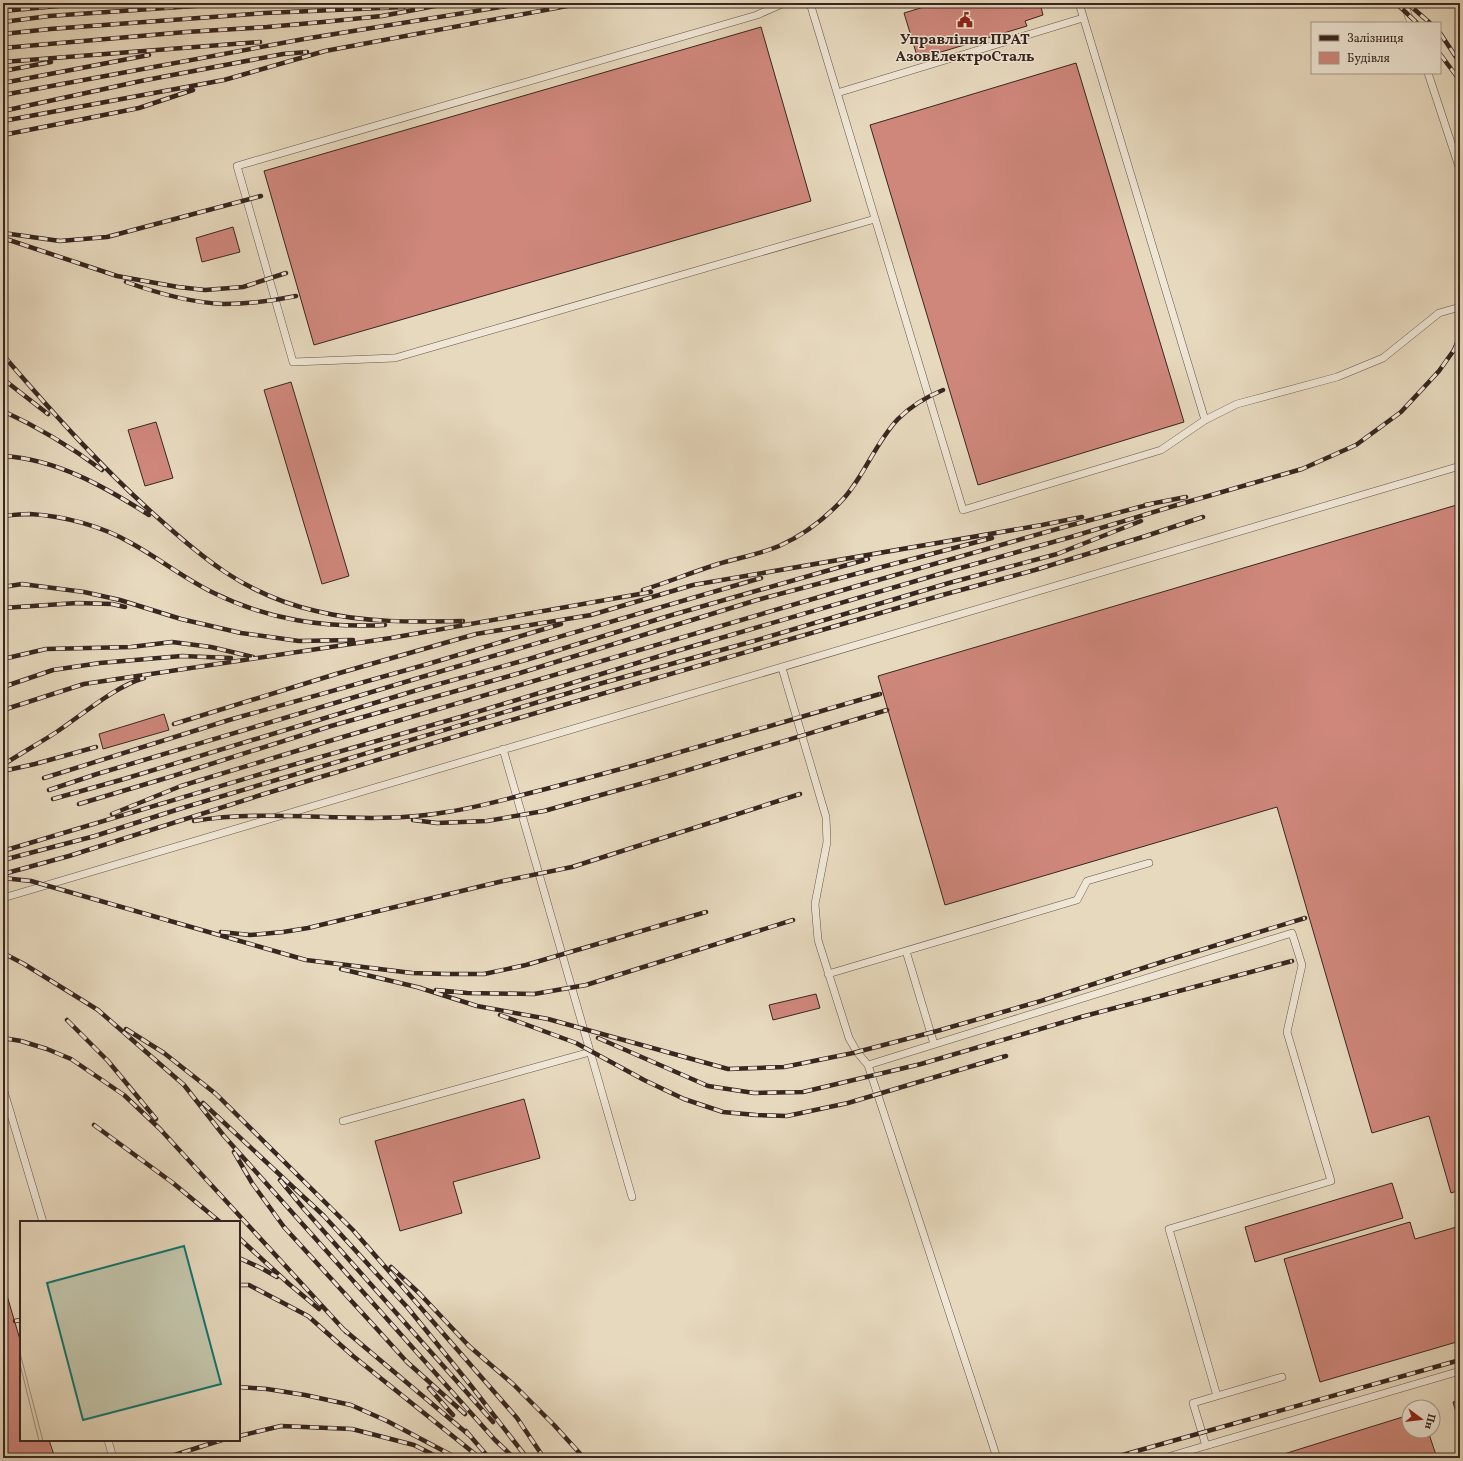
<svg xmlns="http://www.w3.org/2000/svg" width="1463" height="1461" font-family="Vollkorn,serif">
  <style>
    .building { fill: #cf877c; stroke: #382620 }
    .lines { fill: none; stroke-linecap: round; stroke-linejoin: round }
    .service-casing { stroke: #645348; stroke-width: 8 }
    .service { stroke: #efe6d5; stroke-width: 7 }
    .rail-casing { stroke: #382620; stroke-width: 4.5 }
    .rail { stroke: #efe6d5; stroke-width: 3; stroke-dasharray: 9; stroke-linecap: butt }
    .labels { text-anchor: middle; stroke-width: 3; stroke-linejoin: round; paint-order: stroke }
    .poi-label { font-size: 15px; font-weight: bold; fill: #382620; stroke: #efe6d5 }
    .inset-road { fill: none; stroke: #a1917f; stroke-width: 1 }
    .view { fill: #0f766e; fill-opacity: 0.15; stroke: #0f766e; stroke-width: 2 }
    .inset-edge { fill: none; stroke: #382620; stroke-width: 2 }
  </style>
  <rect width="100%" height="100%" fill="#e7d9be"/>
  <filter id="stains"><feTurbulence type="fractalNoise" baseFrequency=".005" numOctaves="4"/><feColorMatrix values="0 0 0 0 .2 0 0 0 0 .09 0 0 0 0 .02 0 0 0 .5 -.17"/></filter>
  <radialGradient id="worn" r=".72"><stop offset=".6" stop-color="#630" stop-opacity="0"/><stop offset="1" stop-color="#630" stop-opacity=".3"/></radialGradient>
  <path class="building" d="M937,3H1020L1021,8L1040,3L1043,15L1025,21L1027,26L918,59L904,13Z
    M761,27L811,201L314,345L264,171Z
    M1076,63L1184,422L978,485L870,125Z
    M233,227L240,252L202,262L196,238Z
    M291,382L349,576L322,584L264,390Z
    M156,422L173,478L145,486L128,430Z
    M1460,504V1190L1451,1193L1429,1116L1372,1133L1277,807L945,905L878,676Z
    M164,714L169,730L103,749L99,734Z
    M816,994L820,1008L773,1020L769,1005Z
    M524,1099L540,1158L453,1182L462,1213L400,1231L375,1141Z
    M1392,1183L1403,1218L1255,1262L1245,1227Z
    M1410,1222L1415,1239L1460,1226V1341L1320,1382L1284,1259Z
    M3,1282L21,1343V1440H49L55,1458H3Z
    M1460,1400V1426L1453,1402Z
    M1409,1415V1431H1428L1437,1458H1271Z"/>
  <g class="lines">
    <defs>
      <path id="service" d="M784,3L757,15L237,166L293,362L395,358L875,219
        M810,3L963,510L1161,450L1205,420L1237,404L1337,377L1383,358L1439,313L1460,307
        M1079,3L1205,420
        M1404,3L1411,23
        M1428,73L1460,170
        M837,93L1083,18
        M782,668L826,817L827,842L815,904L818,940L849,1038L857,1052L868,1065L997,1458
        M503,749L632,1197
        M3,898L1460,466
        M906,951L934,1044
        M828,974L1077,900L1087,881L1149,863
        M868,1065L1292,933L1302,965L1287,1032L1331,1181L1169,1229L1217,1396
        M3,1088L43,1222
        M343,1121L590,1052
        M108,1440L113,1458
        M1206,1446L1193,1403L1282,1377
        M1164,1458L1460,1371"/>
    </defs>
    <use href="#service" class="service-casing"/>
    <use href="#service" class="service"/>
    <defs>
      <path id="rail" d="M1396,3L1417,23
        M1407,3L1430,23
        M3,11L91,3
        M3,22L49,16L238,3
        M1440,33L1460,63
        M3,34L50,29L265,13L404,7
        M3,48L186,32L267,27L323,22L382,16L451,3
        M1440,54L1458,78L1460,84
        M3,62L260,42
        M3,71L51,62
        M3,83L149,55
        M3,95L304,39L525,3
        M3,111L141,81L283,54L307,52
        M3,121L224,80L325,51L583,3
        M3,135L139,108L193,90
        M3,233L60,241L107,237L261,196
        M3,238L117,276L178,287L205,290L243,287L286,273
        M126,282C157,293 191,303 224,304C248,304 272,301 296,296
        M3,355C52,412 101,467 157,517C178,536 201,556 225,572C252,590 285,604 316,611C364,623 414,622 463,621
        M3,379L48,414
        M3,411C38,427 71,447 102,470
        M3,456C57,459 105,487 149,515
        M1145,505L1186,497
        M3,516C12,515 21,514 30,514C64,516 102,526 131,543C160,559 185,579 214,593C269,620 324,628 385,625
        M3,587L22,584L84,592L120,600L181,619L241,633L299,641L353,640
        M643,590C668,582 693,572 718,564C738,558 760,554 779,546C804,535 827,517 845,497C865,474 876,442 898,419C911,406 926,397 943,390
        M3,608L77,603L112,604L125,607
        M3,659L46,649L131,647L172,642L211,647L253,657
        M3,687L53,670L100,663L182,656L231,658
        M3,710L84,684L391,638L651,592
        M174,724L336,674L476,634L591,615L693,585L1042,525L1082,517
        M3,765C21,753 40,743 58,731C83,714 116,686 144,678
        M3,771L35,764L96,747
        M44,778L229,720L428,664L561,624
        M49,790L97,774L442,671L761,578
        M53,799L124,779L414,691L529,659L672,615L868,559
        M79,804L173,776L331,726L520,673L757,600L992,538
        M112,814L181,786L326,742L857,586L1064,527L1151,504
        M413,820L437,823L487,821L544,811L665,777L887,710
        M194,821C277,807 363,827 447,812C474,808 500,801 526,794C566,784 606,773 646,762C724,739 802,716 880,694
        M3,851L261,774L464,716L673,652L950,571L1071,537L1177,505L1302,469L1356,445L1401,412L1439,371L1454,350L1460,336
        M3,860L95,836L179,809L599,684L754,641L949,583L1057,554L1141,521
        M3,874L69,856L264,794L467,733L946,594L1035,570L1146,536L1203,517
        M3,878L31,881L306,960L412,973L446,974H484L526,965L706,912
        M221,932L250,935L283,932L308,928L503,881L572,867L800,794
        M3,953L24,964L98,1010L184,1085L224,1136L495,1440L514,1458
        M341,969L421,988
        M417,987L477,1006L548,1019L728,1069L784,1067L853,1053L937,1031L1041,1001L1168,960L1305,918
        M436,990L467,993L534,994L586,985L793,920
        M500,1015L576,1043L644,1080L684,1099L723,1112L756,1115L787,1116L848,1103L1006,1056
        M67,1020L108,1061L156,1119
        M126,1029L164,1053L216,1094L353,1230L517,1418L544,1458
        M3,1038L21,1041L47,1049L71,1059L124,1095L160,1129L346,1332
        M598,1038L708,1086L754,1093L803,1092L921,1064L1081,1017L1292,961
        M203,1103L324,1216L408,1308L472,1387L527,1458
        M94,1125L173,1183L220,1222
        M234,1152L252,1183L284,1227L407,1362L465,1414
        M280,1180L304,1209L493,1422
        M239,1238L289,1284L319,1309
        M239,1258L261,1268L277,1277
        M391,1267L419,1293L469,1346L513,1384L554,1425L584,1458
        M239,1285H249L308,1316L353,1356L480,1458
        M15,1321L21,1320
        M342,1328L469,1435
        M239,1387L267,1389L305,1395L351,1405L387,1421L457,1458
        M429,1388L453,1415
        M466,1431L489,1458
        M239,1436L281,1426L352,1429L414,1445L440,1458
        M165,1458L222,1440
        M1112,1458L1460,1360"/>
    </defs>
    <use href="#rail" class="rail-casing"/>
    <use href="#rail" class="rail"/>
  </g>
  <defs>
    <symbol id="civic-bare" viewBox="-9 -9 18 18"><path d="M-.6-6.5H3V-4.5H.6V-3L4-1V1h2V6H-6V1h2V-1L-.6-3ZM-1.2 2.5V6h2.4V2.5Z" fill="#8f2418" stroke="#efe6d5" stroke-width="2.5" paint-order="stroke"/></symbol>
  </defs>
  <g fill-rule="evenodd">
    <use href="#civic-bare" x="954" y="9" width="22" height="22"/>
  </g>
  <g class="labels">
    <g class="poi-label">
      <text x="965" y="44">Управління ПРАТ<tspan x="965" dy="17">АзовЕлектроСталь</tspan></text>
    </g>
  </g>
  <g transform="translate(20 1221)">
    <rect width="220" height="220" fill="#e7d9be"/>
    <path class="inset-road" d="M0,132L23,220M0,143L19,220"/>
    <path class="view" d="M164,25L201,163L63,199L27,62Z"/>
    <rect width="220" height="220" class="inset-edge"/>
  </g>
  <rect width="1463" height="1461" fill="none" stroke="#e7d9be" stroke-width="16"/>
  <rect x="4" y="4" width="1455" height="1453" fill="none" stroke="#382620" stroke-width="2"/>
  <rect x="8" y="8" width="1447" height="1445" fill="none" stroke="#382620"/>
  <rect x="1311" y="22" width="130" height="52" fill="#efe6d5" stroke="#a6998d"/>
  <rect x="1319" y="35" width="20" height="6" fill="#382620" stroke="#a6998d"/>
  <text x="1347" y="42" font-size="12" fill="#382620">Залізниця</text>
  <rect x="1319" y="52" width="20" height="12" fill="#cf877c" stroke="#a6998d"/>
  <text x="1347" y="62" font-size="12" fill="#382620">Будівля</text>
  <g transform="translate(1421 1419) rotate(105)"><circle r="19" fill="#efe6d5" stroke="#a6998d"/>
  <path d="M0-3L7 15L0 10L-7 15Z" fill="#8f2418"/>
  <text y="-6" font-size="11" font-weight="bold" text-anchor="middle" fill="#382620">Пн</text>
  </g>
  <rect width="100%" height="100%" filter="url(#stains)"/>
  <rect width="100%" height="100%" fill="url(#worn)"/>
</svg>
